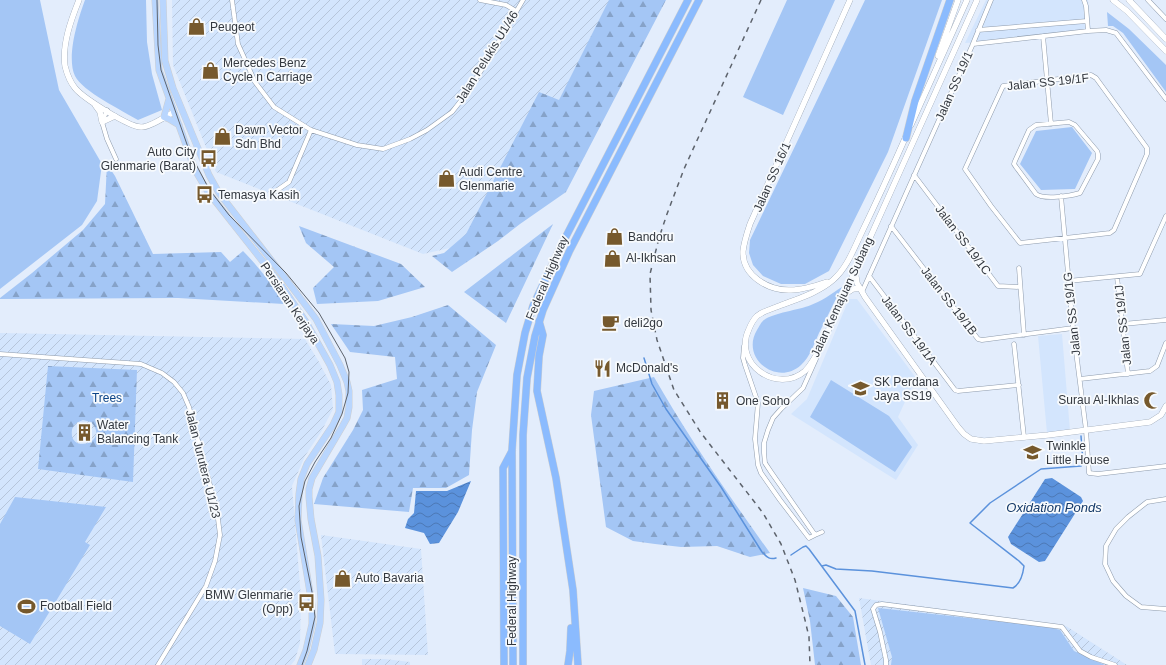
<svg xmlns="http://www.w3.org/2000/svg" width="1166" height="665" font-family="Helvetica,sans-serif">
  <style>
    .built { fill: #d3e5fd }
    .industrial { fill: url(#industrial-furrows) }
    .green { fill: #a4c6f5 }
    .forest { fill: url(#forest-firs); fill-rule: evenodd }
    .water { fill: url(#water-waves) }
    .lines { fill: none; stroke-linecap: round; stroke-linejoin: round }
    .stream { stroke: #5b92dc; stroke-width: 1.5 }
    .street-casing { stroke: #8e9bac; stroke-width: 5 }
    .secondary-casing { stroke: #8e9bac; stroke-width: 6 }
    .primary-casing { stroke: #cecfd1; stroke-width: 7 }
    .highway-casing { stroke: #cecfd1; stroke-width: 8 }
    .street { stroke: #fff; stroke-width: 4 }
    .secondary { stroke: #fff; stroke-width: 5.5 }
    .primary { stroke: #b9d6fe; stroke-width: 6 }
    .highway { stroke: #8bbbfe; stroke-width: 7 }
    .tram { stroke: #5d636c; stroke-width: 1 }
    .rail { stroke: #5d636c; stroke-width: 1.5; stroke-dasharray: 5 5; stroke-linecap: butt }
    .labels { text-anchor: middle; stroke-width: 3.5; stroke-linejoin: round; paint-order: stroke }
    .poi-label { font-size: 12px; fill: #33383f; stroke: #f7fafd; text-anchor: start }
    .street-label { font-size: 12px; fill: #33383f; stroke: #f7fafd }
    .park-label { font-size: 12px; fill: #0c4487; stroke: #f7fafd }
    .water-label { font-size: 13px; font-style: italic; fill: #143968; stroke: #f7fafd }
  </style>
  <defs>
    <pattern id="industrial-furrows" width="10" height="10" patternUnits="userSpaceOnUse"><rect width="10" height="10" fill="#d3e5fd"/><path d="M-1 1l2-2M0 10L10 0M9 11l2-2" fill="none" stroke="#b6c5da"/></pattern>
    <pattern id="forest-firs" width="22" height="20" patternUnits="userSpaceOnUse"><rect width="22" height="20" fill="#a4c6f5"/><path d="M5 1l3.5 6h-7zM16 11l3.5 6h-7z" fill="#86a2c8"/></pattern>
    <pattern id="water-waves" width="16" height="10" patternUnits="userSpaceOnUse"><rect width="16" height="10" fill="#5b92dc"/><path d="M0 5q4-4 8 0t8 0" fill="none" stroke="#4c78b4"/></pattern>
  </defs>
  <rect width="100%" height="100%" fill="#e3edfc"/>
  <path class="built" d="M986,0H1088L1091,32L1041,39L965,43Z
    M849,299H857L916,378L898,417L918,445L896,480L791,414L807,399Z
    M1062,334L1070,431L1047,433L1038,336Z"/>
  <path class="industrial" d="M172,0H649L459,246L423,254L216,172L173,65Z
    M0,333L305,339L319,362L331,385L333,409L321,432L305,456L292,486L301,598L300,643L295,660L291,665H0Z
    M321,535L421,549L428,655L335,654Z
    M859,598L1066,626L1127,665H871Z
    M362,659H385L410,662V665H362Z"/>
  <path class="green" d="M0,0H40L59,90L102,164L97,201L82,225L0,289Z
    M85,0H146L147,42L152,74L162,110L138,120C123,111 82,91 75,76C66,57 78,19 85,0Z
    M787,0H835L783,115L743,97Z
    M865,0H942L888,152L829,271L805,284H781L763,276L753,265L749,253L750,240Z
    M1107,12L1129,29L1166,65V92L1123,33L1113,26H1108Z
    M1072,127L1092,153L1075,189L1041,190L1020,164L1036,131Z
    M842,287C834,302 827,318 819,333C814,344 810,357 801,365C777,387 740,358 757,330C759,327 761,322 764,320C773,313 799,310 811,305C822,301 831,294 842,287Z
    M831,380L889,416L912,447L895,472L810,417Z
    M15,497L106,507L85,542L90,545L30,644L0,626V524Z
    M878,608L1049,627L1060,630L1074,651L1105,665H891L892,657Z"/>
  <path class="forest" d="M609,0H666L566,192L520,224L498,241L452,272L432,256L444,253L466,234L539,92L559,100Z
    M107,164L115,176L153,254L221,252L230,262L243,251C259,267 272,284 284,304L178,298L0,299V298L32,273L83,230L105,204Z
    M553,224L506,323L464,292Z
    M299,226L401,264L425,287L378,301L317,304L313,288L334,267L306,243Z
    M448,305L496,345L477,392L472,430L469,475L446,488H413L409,512L314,504L323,478L353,430L363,410L362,390L397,379L395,357L350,352L331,324L374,326L412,317Z
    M48,366L137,370L133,482L38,469ZM83,420L91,422C111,443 68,455 72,430C73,424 78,422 83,420Z
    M654,377C689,438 729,496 770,553L750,557L717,546L681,547L655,544L633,541L606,527L591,415L594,391Z
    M803,588L836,596L853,617L861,665H815L810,621Z"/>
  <path class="water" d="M1052,478L1081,497L1083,501L1045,561L1039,562L1011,544L1008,537L1045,479Z
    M471,481L458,512L439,543L430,544L424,533L405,528L408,519L414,513L416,491H447Z"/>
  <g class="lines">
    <path class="stream" d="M644,358L652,384L666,409L721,487L762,552C767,557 769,560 776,558
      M791,555L803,547L806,546L809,549L855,611L865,665
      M822,566L826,565L836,569L872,571L1013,588C1020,584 1023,574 1024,566L1019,561L970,523L990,503L1041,469L1081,466L1083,463L1081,436"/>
    <defs>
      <path id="street" d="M232,0L238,44L255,82L274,107L311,130L357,145L383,149L410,139L427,130L452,112L467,93L491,55L523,0
        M480,0L506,5L516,11
        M1084,0L1086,6L1088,31
        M1148,0L1166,19
        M978,30L1087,21
        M1043,36L1051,124
        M973,44L1088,31L1106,30L1116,33L1166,99
        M1091,75L1096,78L1147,148V154L1114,230L1110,233L1020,243L991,206L965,169L1003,86Z
        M107,110L102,122L107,139L116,159
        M1069,122L1075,125L1097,151L1098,154V159L1080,193C1070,196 1044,200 1036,194L1016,167L1014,164L1015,161L1029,130L1036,125Z
        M914,175L998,286L1020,287
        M276,191L289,182L311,130
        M1061,196L1073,328L1086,430L1089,473L1098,474L1166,466
        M891,226L978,339L982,340L1073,328
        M1019,268L1024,335
        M869,276L955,390L958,391L1019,385
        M1117,277L1128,374
        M1068,281L1140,274L1166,216
        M862,292L972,46L991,0
        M1123,324L1166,320
        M1014,344L1024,437
        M744,346L743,358L745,365L758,403L755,439L758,465L761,473L780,500L809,538L815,535L771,472L765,463L764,453V443L768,430L773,418L781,409L803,388L816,359
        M0,354L141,364L162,373L174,382L183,393L189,407L217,511L220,535L215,561L206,586L158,665
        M1080,379L1150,371L1157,366L1166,343
        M1166,499L1147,502L1128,517L1116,529L1106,546L1105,564L1113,581L1126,596L1141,607L1166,609
        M815,535L822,532
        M886,665V660L880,632L873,609L876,605L882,604L1062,627L1080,651L1091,657L1115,665"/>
      <path id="secondary" d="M79,0C71,20 62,44 65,66C67,74 70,82 75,88C83,98 129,127 141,127C149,128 166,116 174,112
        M1113,0L1127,11L1166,51
        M1129,0L1166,39
        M938,56L958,0
        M95,105L100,112L102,122L115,116
        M911,125L967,0
        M907,134C892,168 876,203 860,236C853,251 846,269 833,280C818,293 797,299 779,306C772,309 763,311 757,316C754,319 751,324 749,329C732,363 777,395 805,371C813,363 819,350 824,340L977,0
        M855,270L857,283L865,297L958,427L964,434L971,439L984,441L1048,435L1150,422L1161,415L1166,406
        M827,282C815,286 803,290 791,290C769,291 742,276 743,251C744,242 747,233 750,224L850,0
        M845,294L853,289L860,288"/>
      <path id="primary" d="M155,0L159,70L195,170L208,192L279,282L306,322L330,365L337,382L339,395V412L333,425L307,464L301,479L299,494L298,520L312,605V624L306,650L300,665
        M163,0L165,61L173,88L209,175L219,193L285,278L316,319L340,365L347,382L349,391V407L347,418L342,427L312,478L309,489V497L311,519L318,556L321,600L320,623L314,650L308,665
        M169,99L164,117L169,119L179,125"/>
      <path id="highway" d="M906,138L915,101L950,0
        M539,321L543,335L539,356L537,391L556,478L573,590L578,665
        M504,665L503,468L512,451
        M513,665L512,450L517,375L525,333L533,306L560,248L688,0
        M523,665V435L527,378L535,336L543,310L569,252L699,0
        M568,665L570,651L571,628"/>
    </defs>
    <use href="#street" class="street-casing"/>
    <use href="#secondary" class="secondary-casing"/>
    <use href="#primary" class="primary-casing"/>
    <use href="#highway" class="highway-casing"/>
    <use href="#street" class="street"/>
    <use href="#secondary" class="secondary"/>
    <use href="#primary" class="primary"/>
    <use href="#highway" class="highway"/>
    <path class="tram" d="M157,0L158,45L161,70L190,153L209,189L229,215L286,273L319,313L345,358L349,372L348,393L342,414L331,438L315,462L305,481L299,506L301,537L312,592L315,617L307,651L302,665"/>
    <path class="rail" d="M761,0L684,169L667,214L659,238L650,274L651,310L657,340L674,390L701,433L763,513L781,544L795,580L805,620L809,637L810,665"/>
  </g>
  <defs>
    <symbol id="shop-bare" viewBox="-9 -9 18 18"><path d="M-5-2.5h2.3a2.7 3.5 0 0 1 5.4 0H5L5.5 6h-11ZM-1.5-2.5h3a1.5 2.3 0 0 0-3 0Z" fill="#76592d" stroke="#f7fafd" stroke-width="2.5" paint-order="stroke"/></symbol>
    <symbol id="bus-bare" viewBox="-9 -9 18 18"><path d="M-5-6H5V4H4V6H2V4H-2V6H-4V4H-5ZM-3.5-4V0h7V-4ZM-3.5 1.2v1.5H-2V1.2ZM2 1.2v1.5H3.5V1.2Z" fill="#76592d" stroke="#f7fafd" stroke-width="2.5" paint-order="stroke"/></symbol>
    <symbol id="cafe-bare" viewBox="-9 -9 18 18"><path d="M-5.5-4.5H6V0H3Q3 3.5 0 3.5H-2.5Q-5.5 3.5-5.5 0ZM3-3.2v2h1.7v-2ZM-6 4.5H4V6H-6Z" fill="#76592d" stroke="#f7fafd" stroke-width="2.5" paint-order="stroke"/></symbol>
    <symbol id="restaurant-bare" viewBox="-9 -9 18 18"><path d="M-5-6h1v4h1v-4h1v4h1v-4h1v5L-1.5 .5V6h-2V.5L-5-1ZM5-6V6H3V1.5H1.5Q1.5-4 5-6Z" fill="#76592d" stroke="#f7fafd" stroke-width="2.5" paint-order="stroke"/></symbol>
    <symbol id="school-bare" viewBox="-9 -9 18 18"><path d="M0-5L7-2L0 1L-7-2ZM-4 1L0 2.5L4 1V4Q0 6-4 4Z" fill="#76592d" stroke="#f7fafd" stroke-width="2.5" paint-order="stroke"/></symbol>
    <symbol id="mosque-bare" viewBox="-9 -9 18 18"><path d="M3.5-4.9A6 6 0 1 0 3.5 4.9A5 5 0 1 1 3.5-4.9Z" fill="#76592d" stroke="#f7fafd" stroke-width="2.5" paint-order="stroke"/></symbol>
    <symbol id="building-bare" viewBox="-9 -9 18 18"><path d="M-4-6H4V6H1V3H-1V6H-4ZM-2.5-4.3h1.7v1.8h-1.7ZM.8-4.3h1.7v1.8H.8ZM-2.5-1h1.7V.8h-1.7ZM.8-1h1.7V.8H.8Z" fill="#76592d" stroke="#f7fafd" stroke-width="2.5" paint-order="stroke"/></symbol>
    <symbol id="stadium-bare" viewBox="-9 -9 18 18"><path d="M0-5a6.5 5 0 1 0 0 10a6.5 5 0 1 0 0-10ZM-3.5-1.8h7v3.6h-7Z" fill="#76592d" stroke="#f7fafd" stroke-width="2.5" paint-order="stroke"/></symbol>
  </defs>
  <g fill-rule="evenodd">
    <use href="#shop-bare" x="184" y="14" width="25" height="25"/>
    <use href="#shop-bare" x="198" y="58" width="25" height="25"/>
    <use href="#shop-bare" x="210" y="124" width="25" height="25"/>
    <use href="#bus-bare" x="196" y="146" width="25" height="25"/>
    <use href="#shop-bare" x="434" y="166" width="25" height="25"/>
    <use href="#bus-bare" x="192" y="182" width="25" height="25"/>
    <use href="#shop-bare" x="602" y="224" width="25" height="25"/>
    <use href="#shop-bare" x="600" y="246" width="25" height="25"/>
    <use href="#cafe-bare" x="598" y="310" width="25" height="25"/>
    <use href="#restaurant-bare" x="590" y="356" width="25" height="25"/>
    <use href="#school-bare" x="848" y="376" width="25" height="25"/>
    <use href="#mosque-bare" x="1140" y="388" width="25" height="25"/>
    <use href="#building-bare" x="710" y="388" width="25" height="25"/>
    <use href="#building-bare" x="72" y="420" width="25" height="25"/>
    <use href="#school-bare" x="1020" y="440" width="25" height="25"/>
    <use href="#shop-bare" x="330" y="566" width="25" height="25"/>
    <use href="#bus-bare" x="294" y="590" width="25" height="25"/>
    <use href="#stadium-bare" x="14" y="594" width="25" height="25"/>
  </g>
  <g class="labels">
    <g class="poi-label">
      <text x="210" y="31">Peugeot</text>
      <text x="223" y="67">Mercedes Benz<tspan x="223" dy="14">Cycle n Carriage</tspan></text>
      <text x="235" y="134">Dawn Vector<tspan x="235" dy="14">Sdn Bhd</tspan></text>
      <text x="196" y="156" text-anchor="end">Auto City<tspan x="196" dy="14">Glenmarie (Barat)</tspan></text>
      <text x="459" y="176">Audi Centre<tspan x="459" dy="14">Glenmarie</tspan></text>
      <text x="218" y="199">Temasya Kasih</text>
      <text x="628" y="241">Bandoru</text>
      <text x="626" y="262">Al-Ikhsan</text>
      <text x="624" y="327">deli2go</text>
      <text x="616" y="372">McDonald's</text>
      <text x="874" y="386">SK Perdana<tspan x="874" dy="14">Jaya SS19</tspan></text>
      <text x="1139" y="404" text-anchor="end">Surau Al-Ikhlas</text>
      <text x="736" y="405">One Soho</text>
      <text x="97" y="429">Water<tspan x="97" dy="14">Balancing Tank</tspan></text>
      <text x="1046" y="450">Twinkle<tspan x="1046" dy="14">Little House</tspan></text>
      <text x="355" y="582">Auto Bavaria</text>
      <text x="293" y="599" text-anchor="end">BMW Glenmarie<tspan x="293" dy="14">(Opp)</tspan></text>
      <text x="40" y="610">Football Field</text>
    </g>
    <g class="street-label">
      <text transform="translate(487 57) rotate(-58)" y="4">Jalan Pelukis U1/46</text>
      <text transform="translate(1048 82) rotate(-6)" y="4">Jalan SS 19/1F</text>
      <text transform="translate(954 86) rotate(-66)" y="4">Jalan SS 19/1</text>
      <text transform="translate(772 177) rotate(-66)" y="4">Jalan SS 16/1</text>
      <text transform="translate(963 240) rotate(53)" y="4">Jalan SS 19/1C</text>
      <text transform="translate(547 278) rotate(-67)" y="4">Federal Highway</text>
      <text transform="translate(842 297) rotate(-65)" y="4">Jalan Kemajuan Subang</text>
      <text transform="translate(949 301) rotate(52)" y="4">Jalan SS 19/1B</text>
      <text transform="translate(290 303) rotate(56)" y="4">Persiaran Kerjaya</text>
      <text transform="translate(1072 314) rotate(-96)" y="4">Jalan SS 19/1G</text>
      <text transform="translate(1123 325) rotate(-96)" y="4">Jalan SS 19/1J</text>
      <text transform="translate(909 330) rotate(53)" y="4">Jalan SS 19/1A</text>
      <text transform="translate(203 464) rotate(76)" y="4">Jalan Jurutera U1/23</text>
      <text transform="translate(512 601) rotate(-90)" y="4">Federal Highway</text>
    </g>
    <g class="park-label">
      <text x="107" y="402">Trees</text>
    </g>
    <g class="water-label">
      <text x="1054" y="512">Oxidation Ponds</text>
    </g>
  </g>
</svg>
